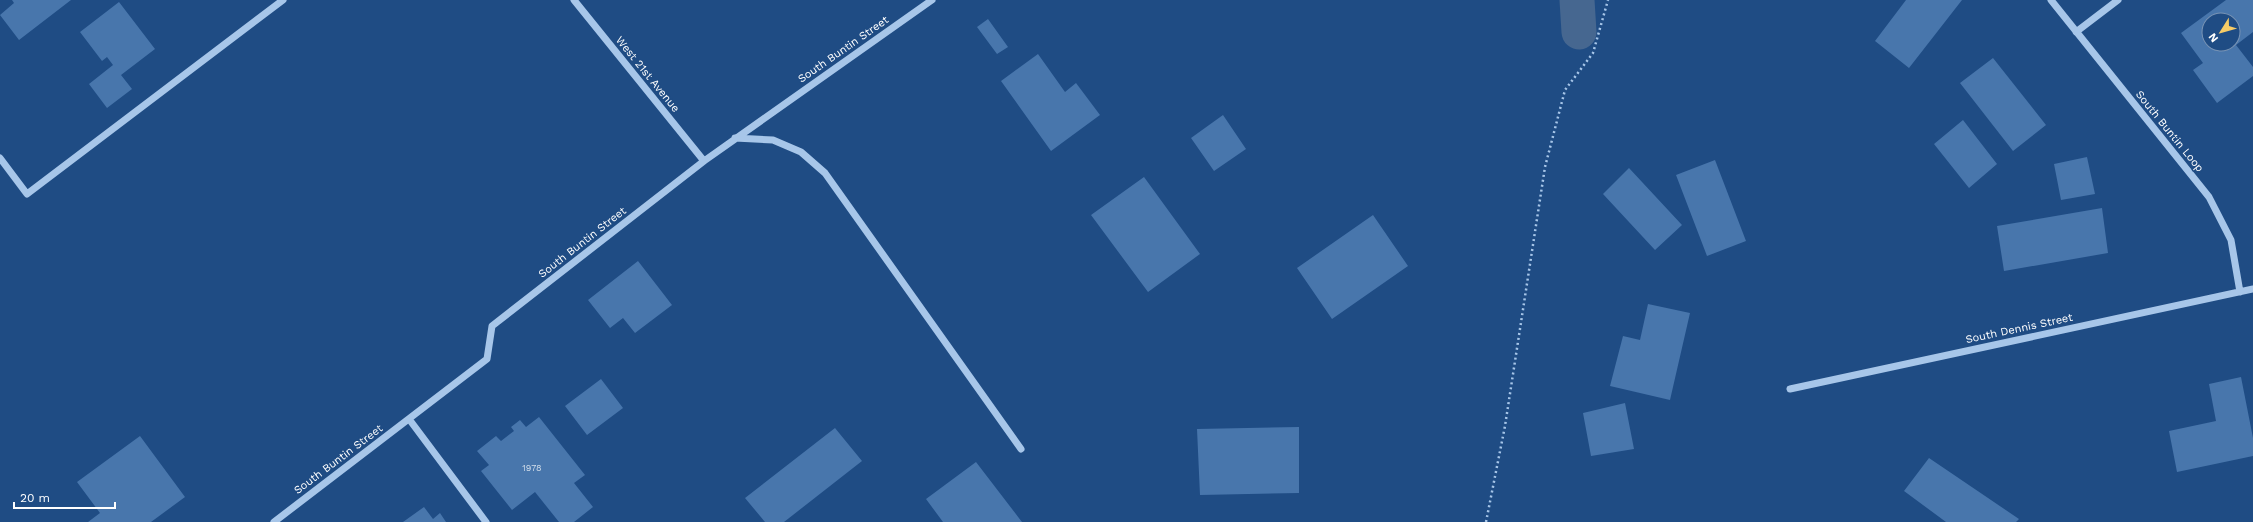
<svg xmlns="http://www.w3.org/2000/svg" width="2253" height="522" font-family="'Work Sans',sans-serif">
  <style>
    .lines { fill: none; stroke-linecap: round; stroke-linejoin: round }
    .canal { stroke: #466790; stroke-width: 35 }
    .building { fill: #4876ac; fill-rule: evenodd }
    .path { stroke: #a7c6e9; stroke-width: 2.5; stroke-dasharray: 2 3; stroke-linecap: butt }
    .minor { stroke: #a7c6e9; stroke-width: 7 }
    .labels { text-anchor: middle; stroke-width: 3; stroke-linejoin: round; paint-order: stroke }
    .number-label { font-size: 9px; fill: #d1ddea }
    .street-label { font-size: 11px; fill: #fff; stroke: #1f4c84 }
  </style>
  <rect width="100%" height="100%" fill="#1f4c84"/>
  <g class="lines">
    <path class="canal" d="M1577,0L1579,32"/>
  </g>
  <path class="building" d="M12,0H71L19,40L0,15L14,3Z
    M1906,0H1962L1909,68L1875,41Z
    M2226,0H2253V32L2236,45L2253,67V76L2217,103L2193,70L2203,63L2181,33ZM2209,20H2233V44H2209Z
    M119,2L155,49L121,75L132,89L107,108L89,84L113,65L107,57L102,61L80,32Z
    M988,19L1008,47L997,54L977,27Z
    M1038,54L1065,92L1076,83L1100,115L1051,151L1001,81Z
    M1993,58L2046,125L2013,151L1960,83Z
    M1223,115L1246,149L1214,171L1191,138Z
    M1963,120L1997,164L1969,188L1934,144Z
    M2087,157L2095,194L2061,200L2054,164Z
    M1715,160L1746,241L1707,256L1676,175Z
    M1629,168L1682,225L1655,250L1603,194Z
    M1144,177L1200,254L1148,292L1091,215Z
    M2102,208L2108,253L2004,271L1997,226Z
    M1373,215L1408,266L1332,319L1297,268Z
    M638,261L672,305L635,333L623,318L610,328L588,300Z
    M1648,304L1690,313L1670,400L1610,386L1623,336L1640,340Z
    M2241,377L2253,438V456L2177,472L2169,431L2216,421L2209,384Z
    M601,379L623,408L587,435L565,406Z
    M1625,403L1634,449L1591,456L1583,413Z
    M539,417L585,475L574,483L593,507L574,522H559L535,492L512,510L481,471L489,465L477,451L496,436L501,441L514,431L511,427L520,420L526,427Z
    M1299,427V493L1200,495L1197,429Z
    M835,428L862,461L784,522H765L745,498Z
    M140,436L185,497L151,522H88L100,513L77,482Z
    M1929,458L2019,519L2016,522H1946L1904,491Z
    M976,462L1022,522H943L926,499Z
    M424,507L433,519L440,513L446,522H403Z"/>
  <g class="lines">
    <path class="path" d="M1486,522L1505,426L1545,167L1565,90L1593,53L1608,0"/>
    <path class="minor" d="M574,0L704,161
      M2051,0L2209,197L2231,240L2240,292
      M2076,32L2118,0
      M735,138L773,140L801,152L825,173L1021,449
      M0,158L27,194L283,0
      M1790,389L2253,289
      M409,419L486,522
      M274,522L487,359L492,326L704,161L932,0"/>
  </g>
  <g class="labels">
    <g class="number-label">
      <text x="532" y="471">1978</text>
    </g>
    <g class="street-label">
      <text transform="translate(843 49) rotate(-35)" y="4">South Buntin Street</text>
      <text transform="translate(648 74) rotate(51)" y="4">West 21st Avenue</text>
      <text transform="translate(2170 131) rotate(51)" y="4">South Buntin Loop</text>
      <text transform="translate(582 242) rotate(-38)" y="4">South Buntin Street</text>
      <text transform="translate(2019 328) rotate(-12)" y="4">South Dennis Street</text>
      <text transform="translate(338 459) rotate(-37)" y="4">South Buntin Street</text>
    </g>
  </g>
  <g transform="translate(2221 32) rotate(233)"><circle r="19" fill="#1f4c84" stroke="#7994b5"/>
  <path d="M0-3L7 15L0 10L-7 15Z" fill="#f7cc67"/>
  <text y="-6" font-size="11" font-weight="bold" text-anchor="middle" fill="#ffffff">N</text>
  </g>
  <path d="M14 502v6h101v-6" fill="none" stroke="#ffffff" stroke-width="2"/>
  <text x="20" y="502" font-size="12" fill="#ffffff" stroke="#1f4c84" stroke-width="3" paint-order="stroke">20 m</text>
</svg>
